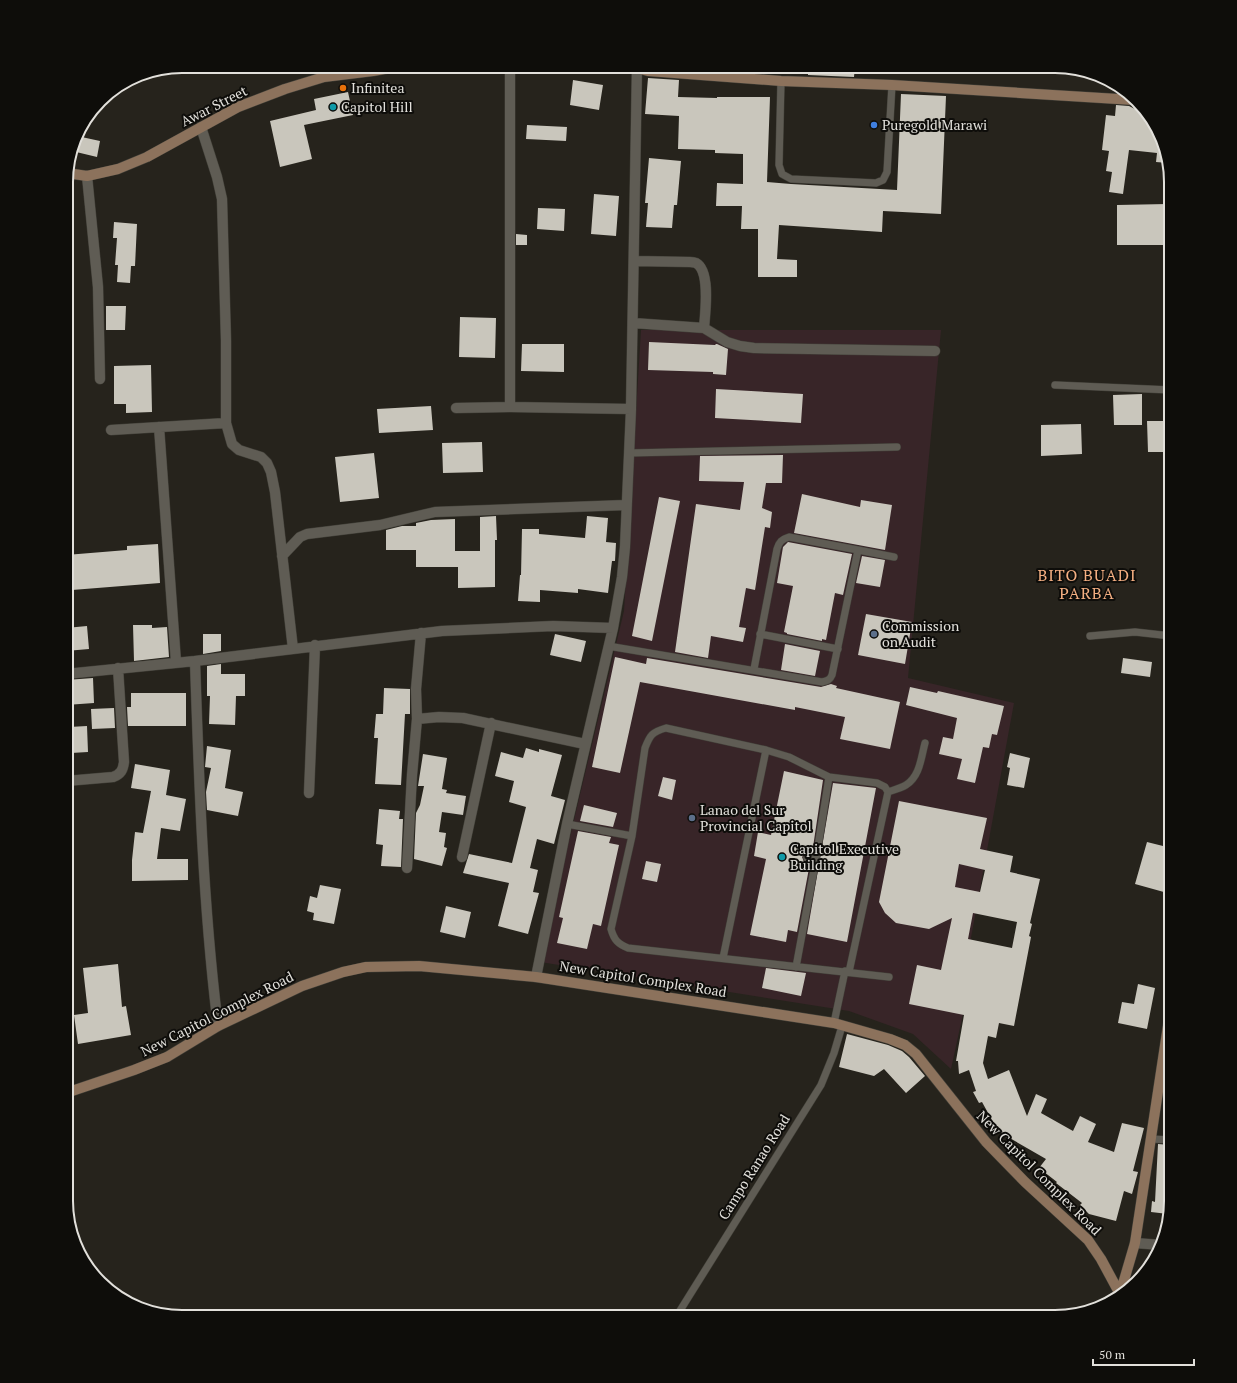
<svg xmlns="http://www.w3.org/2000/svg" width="1237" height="1383" font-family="'PT Serif',serif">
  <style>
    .commercial { fill: #382528 }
    .building { fill: #c9c6bc; fill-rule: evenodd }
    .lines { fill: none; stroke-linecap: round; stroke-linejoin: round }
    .lane-casing { stroke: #424039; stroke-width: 8 }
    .street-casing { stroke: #424039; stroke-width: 11 }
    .secondary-casing { stroke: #424039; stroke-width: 11 }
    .lane { stroke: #5f5c54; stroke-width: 7 }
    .street { stroke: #5f5c54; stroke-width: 10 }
    .secondary { stroke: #8c725c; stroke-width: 10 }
    .food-dot { fill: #e8710a; stroke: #0e0d0a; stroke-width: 1.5 }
    .culture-dot { fill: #0f9aa8; stroke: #0e0d0a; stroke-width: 1.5 }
    .shop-dot { fill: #3f7fe0; stroke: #0e0d0a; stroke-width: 1.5 }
    .service-dot { fill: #5c6f8a; stroke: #0e0d0a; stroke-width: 1.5 }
    .labels { text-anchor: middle; stroke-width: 4; stroke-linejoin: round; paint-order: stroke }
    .poi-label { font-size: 14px; fill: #e2e0db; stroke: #0e0d0a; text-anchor: start }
    .street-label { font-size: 14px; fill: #e2e0db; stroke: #0e0d0a }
    .quarter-label { font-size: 16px; letter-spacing: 1px; fill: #f4af82; stroke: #0e0d0a }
    .rim { fill: none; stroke: #e2e0db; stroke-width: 2 }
  </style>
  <rect width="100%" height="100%" fill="#26231c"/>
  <path class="commercial" d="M641,330H941L908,678L1014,703L966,965L973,968L951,1069L913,1034L849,1011L540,962L624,611Z"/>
  <path class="building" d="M808,66H855L854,77L808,75Z
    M648,78L679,80L678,97L717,98V97H770L767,182L791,184L897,190L901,94L946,96L941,214L883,211L882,232L779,225L777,259L797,260V277H758V229H741L742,206H716L717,183L743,184V154L715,153V150L678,149L679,116L645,114Z
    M573,80L603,85L599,110L570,105Z
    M348,92L353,115L304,125L312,159L280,167L270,121L316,110L314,99Z
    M1116,105L1129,106L1135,109L1141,107L1147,111L1165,145L1168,163L1156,162L1157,153L1129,150L1123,194L1109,192L1112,172L1106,171L1109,151L1102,150L1106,115L1115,116Z
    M527,125L567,127L566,141L526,139Z
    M77,136L100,141L97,157L72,151Z
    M649,158L681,161L677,205H674L672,228L646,227L648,203H645Z
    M594,194L619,196L616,236L591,234Z
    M1167,204V245H1117V205Z
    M538,208L565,209L564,231L537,229Z
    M114,222L137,224L135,266H131L130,283L117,282L118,265H115L117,238H113Z
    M516,234L527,235V245H516Z
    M106,306H126L125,330H106Z
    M460,317L496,318L495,358L459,357Z
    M649,342L715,345L716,344H717L728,349L726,375L713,374V372L648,370Z
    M522,344H564V372L521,371Z
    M151,365L152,412L126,413V404H114V366Z
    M716,389L803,394L801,423L715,418Z
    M1142,394V425H1114L1113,395Z
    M431,406L433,430L379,433L377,409Z
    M1147,421H1171V452H1148Z
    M1081,424L1082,454L1041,456V425Z
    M482,442L483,472L443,473L442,443Z
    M374,453L379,498L340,502L335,457Z
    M783,455L782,483H766L762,508L772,512L770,528L765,527L755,590L746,588L739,627L746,628L743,642L711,636L708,658L675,652L696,504L740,510L744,482L699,481L700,456Z
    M802,494L860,507L861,500L892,505L885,550L794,533Z
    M659,497L680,501L652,641L632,636Z
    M496,516L497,540H495V587L458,588V567H416V550H386V530L402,526H416V523L431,520L455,519V551H480V517Z
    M587,516L608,518L606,542L616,543L615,561H612L608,593L578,589V593L540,590V602L518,601L520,575H521L522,529H539V534L585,538Z
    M788,542L852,554L843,595L835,593L826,640L822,639V641L787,634V633L784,632L793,586L777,583L783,547Z
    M158,544L160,583L72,590L71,578H66V555L127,550V546Z
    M862,556L885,560L880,587L856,583Z
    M866,614L912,622L905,664L858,655Z
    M133,625H152V628L167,627L169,657L134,661Z
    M87,626L89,649L66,651V628Z
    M203,634H221V651L203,654Z
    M555,634L586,641L581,662L550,655Z
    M785,644L820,651L815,676L781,670Z
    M615,657L646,664L647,658L821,687L831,684L837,686L836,688L900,702L890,749L840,739L845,717L795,707V710L640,682L620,773L592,767Z
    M1123,658L1152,662L1150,677L1121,673Z
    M221,664V674H245V696H236L235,725L209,724L210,696H207V666Z
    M93,678L94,703L66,705V680Z
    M910,687L937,693L938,691L1004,706L997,735L992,734L989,748L983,747L975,783L957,779L962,759L939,754L943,737L953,739L957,718L906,705Z
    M384,688L410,689V714H405L401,785L375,784L378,738H374L376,714H383Z
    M131,693H186V726H128L127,707H131Z
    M114,708L115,728L92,729L91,709Z
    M87,726L88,752L71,753L69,727Z
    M207,746L231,750L225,788L243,792L238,816L207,810L206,792L211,768L205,767Z
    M526,748L539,752V749L562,755L551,796L565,800L554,844L537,839L530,868L538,870L533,892L539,893L528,934L498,926L509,883L463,873L469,854L512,863L526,807L509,802L514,781L495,776L501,752L523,758Z
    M1010,753L1030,758L1024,788L1007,785L1010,768L1007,767Z
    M423,754L447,758L442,789L447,790L446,793L466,796L463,815L442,812L439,832L446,833L444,847L447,848L442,866L414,859L416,813L420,805L424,786H418Z
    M135,764L170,770L166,795L186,799L180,831L161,828L157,859H188V880L132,881V860L135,832L143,833L151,791L131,788Z
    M784,771L823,780L812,854L805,853L802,857L804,862L810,863L797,932L788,930L786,942L750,935L766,859L754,856L758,832L771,835Z
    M663,777L676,780L672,800L658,796Z
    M833,783L876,788L847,942L807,934Z
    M899,801L987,818L980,849L1013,856L1010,872L1040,879L1030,923L1032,924L1029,936L1031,937L1014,1026L999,1023L996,1038L988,1036L983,1063L988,1079L1009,1070L1027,1116L1036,1094L1047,1099L1041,1113L1073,1131L1080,1116L1096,1124L1088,1142L1114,1152L1122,1123L1144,1128L1133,1171L1138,1172L1132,1194L1124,1191L1116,1221L1089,1214L1080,1205L1082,1203L1056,1183L1057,1182L1039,1168L1046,1159L1008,1137L1007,1138L998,1131L982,1102L979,1103L973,1092L976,1091L969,1070L959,1074L958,1061H956L964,1015L909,1004L917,965L941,970L952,918L929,929L896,923L885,913L879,902ZM959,864L985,870L980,892L955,887ZM973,913L1017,922L1012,948L968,939Z
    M584,805L617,813L613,827L580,821Z
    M379,809L400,811L399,819H403L401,867L381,866L383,845L376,844Z
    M578,831L611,837L609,843L619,845L601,926L593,924L587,949L557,943L563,918L559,917Z
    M1147,842L1171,848L1166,868L1171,869V894L1135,884Z
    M646,861L661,864L657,882L642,879Z
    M320,885L341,889L334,924L313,920L314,913L307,911L310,896L317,898Z
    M446,906L471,912L465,938L440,932Z
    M118,964L122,1007L126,1006L131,1035L78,1044L74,1015L88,1013L83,968Z
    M766,968L806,973L801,996L762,988Z
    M1138,984L1155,988L1147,1029L1118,1023L1122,1002L1134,1004Z
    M847,1034L888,1045L902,1051L909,1057L925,1076L906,1093L884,1069L874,1076L839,1067Z
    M1158,1144L1171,1145V1201L1168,1214L1151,1212L1152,1201L1155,1202Z"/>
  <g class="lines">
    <defs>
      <path id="lane" d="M781,81L779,165L782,174L791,179L876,183L883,180L887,172L892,85
        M1055,385L1171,390
        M629,453L897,447
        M760,634L838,649
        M1090,636L1135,632L1171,636
        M608,646L822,682C827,681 830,680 832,675L858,550L894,557
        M754,669L777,549C779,542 782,539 789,537L858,550
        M888,792C894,790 901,788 906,785C920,776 921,758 925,743
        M567,824L632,836
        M807,858L816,859
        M723,958L766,750
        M796,967L816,859L829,777
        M849,972L888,792L885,787L877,783L829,777L789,757L766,750L666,728C652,732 650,735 645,748L632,836L611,929C614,940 618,944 628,948L889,977
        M834,1023L845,971
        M1151,1139L1171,1140
        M676,1317L821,1085L834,1053L842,1026"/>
      <path id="street" d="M87,176L98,287L100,379
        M634,261L690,262C692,262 694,262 696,263C711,271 705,314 704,328
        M633,323L704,328L727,342L740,346L754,348L935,351
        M510,407V66
        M456,408L510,407L631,409
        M226,423L232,444L239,450L261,457L267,463L271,472L275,492L293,649
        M159,427L176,662
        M111,430L226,423V341L222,199L217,177L201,127
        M282,556L300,537L307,534L380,525L435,512L626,505
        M66,674L195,661
        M417,719L416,689L421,633
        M66,781L113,777C121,774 123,770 124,762L118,668
        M309,793L315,645
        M462,857L491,723
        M407,868L412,775L417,719L439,717L463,718L585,744
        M536,977L567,824L613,628L622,577L625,547L631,409L637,66
        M218,1026C203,905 199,782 195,661L442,631L553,626L613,628
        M1135,1243L1161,1245"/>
      <path id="secondary" d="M634,66L637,68L648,71L781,81L892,85L1134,100
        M67,173L87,176L118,169L147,157L238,107L285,89L324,77L373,71L401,66
        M66,1093L134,1070L167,1057L218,1026L302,986L343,972L366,967L419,966L536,977L834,1023L890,1039L905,1045L916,1054L986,1142L1025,1182L1088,1240L1101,1259L1121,1296
        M1120,1294L1135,1243L1171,1006"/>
    </defs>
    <use href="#lane" class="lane-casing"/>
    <use href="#street" class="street-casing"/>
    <use href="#secondary" class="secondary-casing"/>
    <use href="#lane" class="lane"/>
    <use href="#street" class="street"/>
    <use href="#secondary" class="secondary"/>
  </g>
  <circle class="food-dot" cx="343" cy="88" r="4"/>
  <g class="culture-dot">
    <circle cx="333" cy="107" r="4"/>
    <circle cx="782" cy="857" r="4"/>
  </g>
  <circle class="shop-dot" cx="874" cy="125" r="4"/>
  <g class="service-dot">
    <circle cx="874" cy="634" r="4"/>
    <circle cx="692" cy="818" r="4"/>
  </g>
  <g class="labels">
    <g class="poi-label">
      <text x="351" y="93">Infinitea</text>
      <text x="341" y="112">Capitol Hill</text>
      <text x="882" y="130">Puregold Marawi</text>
      <text x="882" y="631">Commission<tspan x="882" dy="16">on Audit</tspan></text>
      <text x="700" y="815">Lanao del Sur<tspan x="700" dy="16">Provincial Capitol</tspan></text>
      <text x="790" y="854">Capitol Executive<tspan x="790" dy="16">Building</tspan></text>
    </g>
    <g class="street-label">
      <text transform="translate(214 106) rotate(-27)" y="5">Awar Street</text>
      <text transform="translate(643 979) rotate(9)" y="5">New Capitol Complex Road</text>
      <text transform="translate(217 1014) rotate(-27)" y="5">New Capitol Complex Road</text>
      <text transform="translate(754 1167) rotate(-58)" y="5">Campo Ranao Road</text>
      <text transform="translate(1039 1173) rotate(45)" y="5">New Capitol Complex Road</text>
    </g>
    <g class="quarter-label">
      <text x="1087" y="581">BITO BUADI<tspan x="1087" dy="18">PARBA</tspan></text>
    </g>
  </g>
  <path d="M0 0H1237V1383H0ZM182 73H1055A109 109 0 0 1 1164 182V1201A109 109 0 0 1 1055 1310H182A109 109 0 0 1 73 1201V182A109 109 0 0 1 182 73Z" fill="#0e0d0a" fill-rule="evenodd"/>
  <path class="rim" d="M182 73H1055A109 109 0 0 1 1164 182V1201A109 109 0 0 1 1055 1310H182A109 109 0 0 1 73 1201V182A109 109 0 0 1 182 73Z"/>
  <path d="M1093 1359v6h101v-6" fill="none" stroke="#e2e0db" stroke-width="2"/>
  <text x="1099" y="1359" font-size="12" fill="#e2e0db" stroke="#0e0d0a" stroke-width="3" paint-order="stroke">50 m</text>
</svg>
